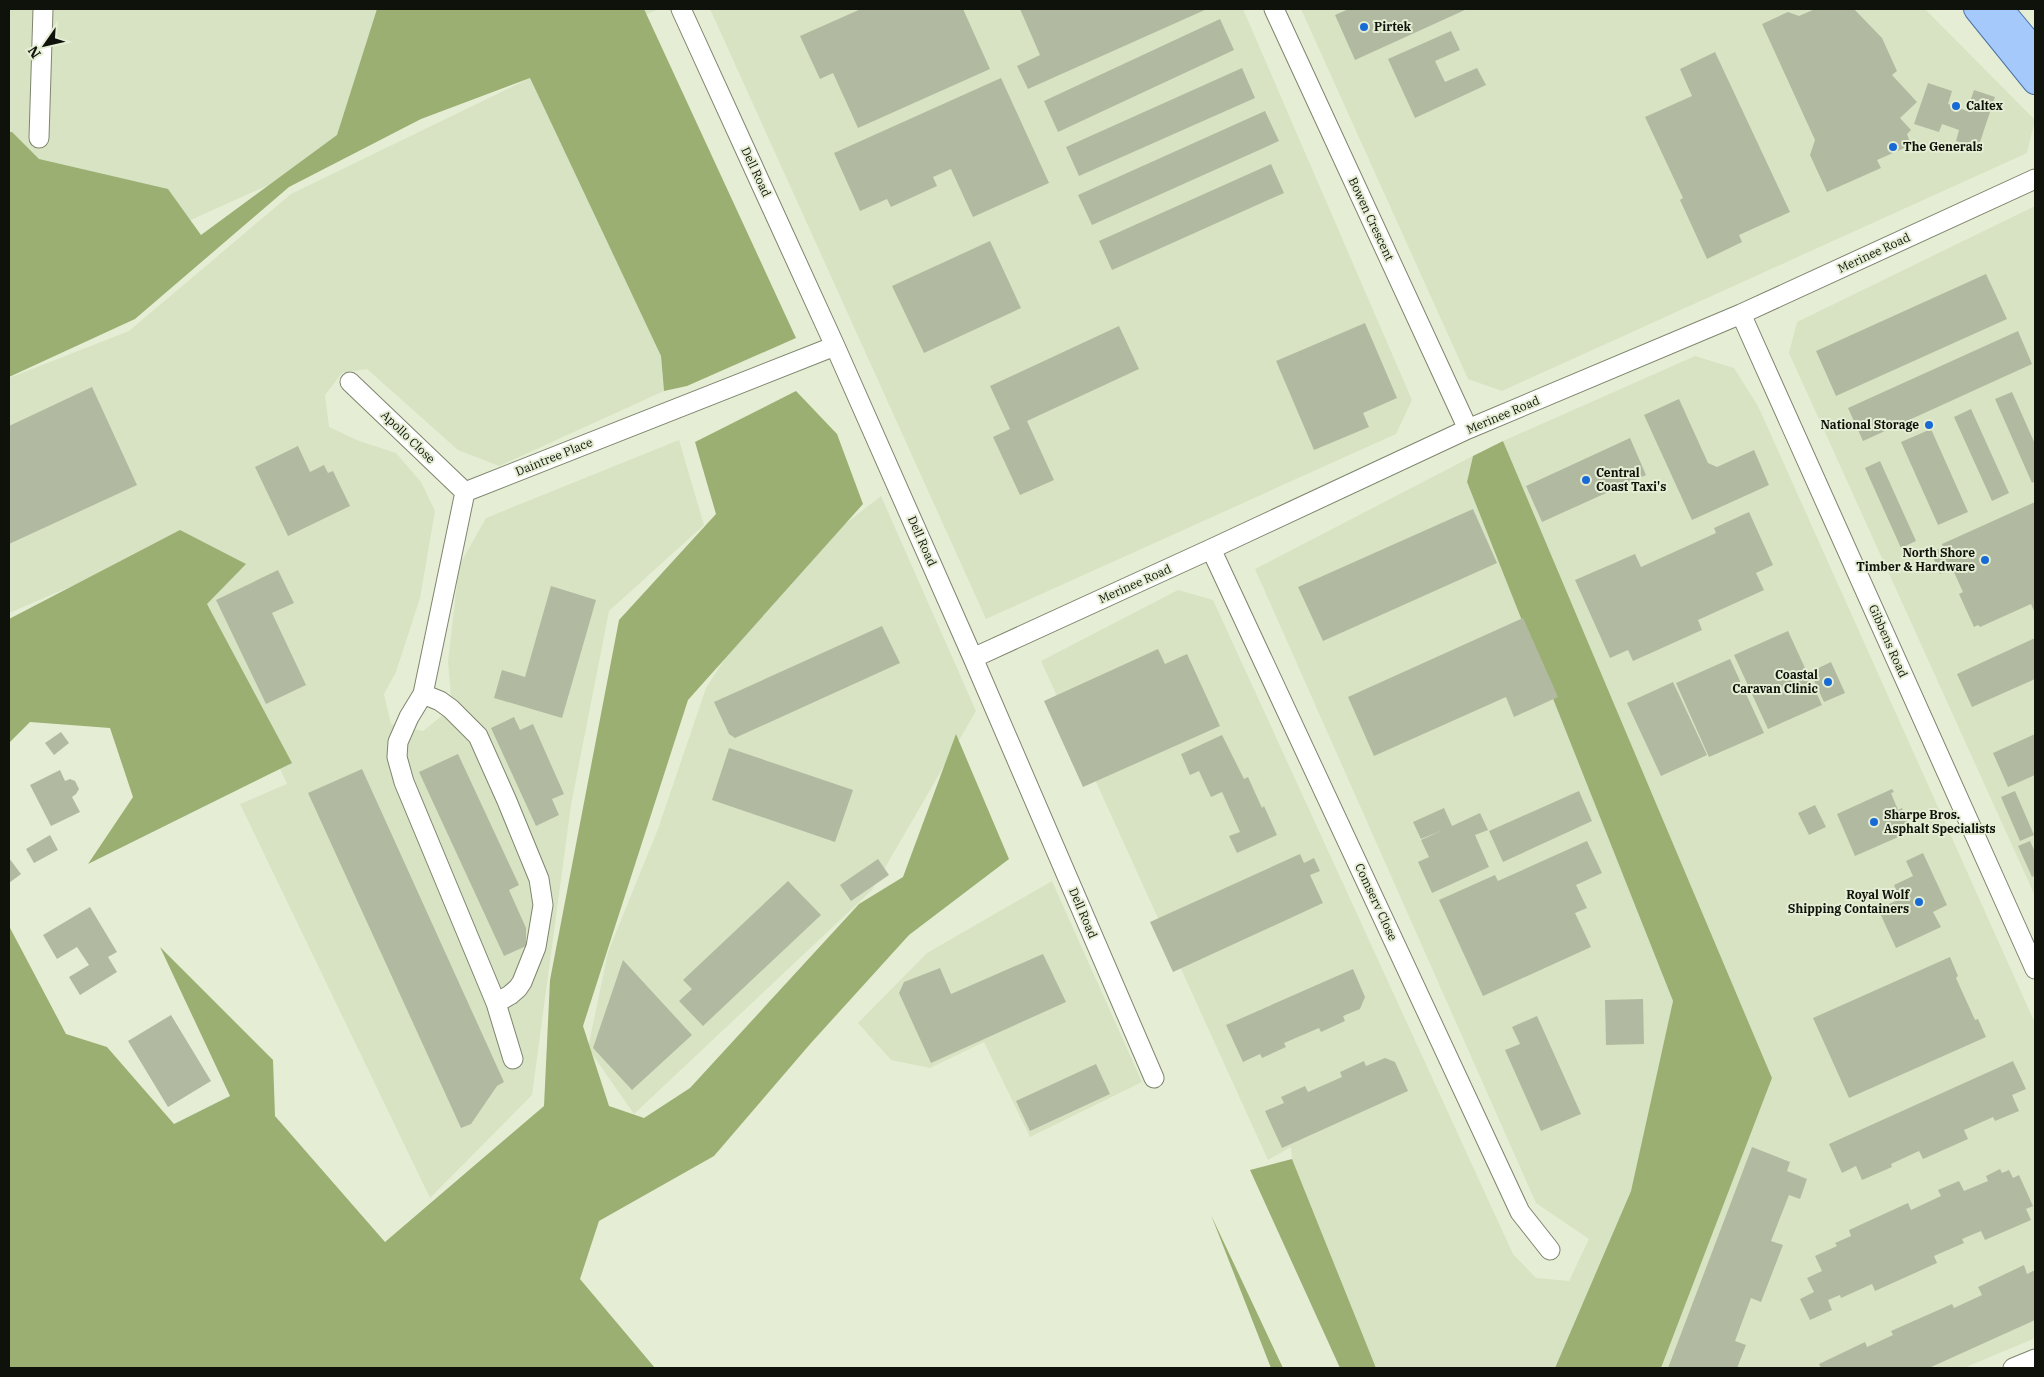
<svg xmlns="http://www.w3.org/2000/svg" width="2044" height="1377" font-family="'IBM Plex Serif',serif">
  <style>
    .built { fill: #d7e3c2 }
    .forest { fill: #9caf73 }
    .building { fill: #b1baa1 }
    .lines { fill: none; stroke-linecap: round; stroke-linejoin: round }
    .minor-casing { stroke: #7e856e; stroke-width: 21 }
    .major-casing { stroke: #4b72a5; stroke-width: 26 }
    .minor { stroke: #fff; stroke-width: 19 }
    .major { stroke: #a6c9fb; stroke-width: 24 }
    .poi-dot { fill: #186bd5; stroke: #e5eed4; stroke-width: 2 }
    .labels { text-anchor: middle; stroke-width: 4; stroke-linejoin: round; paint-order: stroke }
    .poi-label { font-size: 12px; font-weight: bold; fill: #0f120a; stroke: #e5eed4; text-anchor: start }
    .street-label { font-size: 12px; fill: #0f120a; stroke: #e5eed4 }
  </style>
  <rect width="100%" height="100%" fill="#e5eed4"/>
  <path class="built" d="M9,9H655L656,10L9,302Z
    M710,9H1243L1412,400L1396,434L986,619Z
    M1301,9H1925L2035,120L2027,153L1502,391L1468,379Z
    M530,78L661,356L664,391L499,466L458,450L367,369L342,373L325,395L329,427L359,441L396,453L421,482L435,511L420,598L396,672L384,694L391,724L423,731L452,708L448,662L459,566L486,518L679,440L704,525L609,611L571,805L532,1095L430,1198L240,804L287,784L177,541L9,613V378L129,331L291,194Z
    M2035,206V896L1789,353L1797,322Z
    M1695,356L1734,368L1758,406L2035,1023V1338L1964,1368H1661L1772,1078L1503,441Z
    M1473,456L1467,482L1673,1001L1631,1191L1555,1368H1376L1292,1159L1291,1147L1268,1160L1041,661L1178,590L1213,600L1513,1254L1536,1278L1569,1281L1589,1239L1536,1203L1255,569Z
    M881,496L976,711L872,890L634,1114L588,1048L608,952L658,829L706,688L777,577Z
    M1052,881L1142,1082L1030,1137L984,1042L930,1068L891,1060L858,1023L927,953Z"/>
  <path class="forest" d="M377,9H644L796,338L687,386L664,391L661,356L530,78L421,119L289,187L135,319L9,377V132H12L39,159L168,189L201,235L337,135Z
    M796,391L837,434L863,504L688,700L583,1026L609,1106L644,1118L690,1088L859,904L903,877L956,734L1009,859L909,935L811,1043L714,1156L599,1221L580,1279L655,1368H9V926L66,1034L107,1047L174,1124L230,1096L160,947L273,1060L275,1116L385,1242L544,1106L550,980L619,620L716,514L695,442Z
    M1503,441L1772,1078L1661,1368H1555L1631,1191L1673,1001L1467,482L1473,456Z
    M180,530L246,564L207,604L292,763L88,864L133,797L110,728L30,722L9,743V619Z
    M1292,1159L1376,1368H1340L1250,1170Z
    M1211,1215L1283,1368H1271Z"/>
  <path class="building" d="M861,9H963L990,69L858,128L833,73L820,79L800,36Z
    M1020,9H1207L1028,89L1017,66L1040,55Z
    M1349,9H1467L1355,60L1335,15Z
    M1815,9H1854L1882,38L1897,71L1892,75L1917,102L1900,118L1911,130L1907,134L1911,145L1877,160L1881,168L1827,192L1810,155L1815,140L1762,24L1788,12L1799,16Z
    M1220,19L1234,50L1058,132L1044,101Z
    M1451,31L1460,50L1435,61L1445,82L1477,68L1486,85L1415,118L1388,59Z
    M1715,52L1790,212L1739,235L1742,242L1707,259L1680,200L1683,198L1645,117L1692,96L1680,69Z
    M1242,68L1255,98L1079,176L1066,147Z
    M1001,78L1049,183L973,217L951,169L933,177L937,186L891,207L887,199L860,211L834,153Z
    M1928,83L1952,91L1948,104L1967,111L1974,90L1995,97L1978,148L1956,141L1959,130L1942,124L1939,132L1914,124Z
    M1265,111L1279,141L1092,225L1078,195Z
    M1271,164L1284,193L1112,270L1099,241Z
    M990,241L1021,308L924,353L892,286Z
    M1986,274L2007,319L1836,396L1816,351Z
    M1365,323L1397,398L1363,413L1369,427L1314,450L1276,361Z
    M1119,326L1139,369L1027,421L1054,480L1020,495L993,437L1010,429L990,386Z
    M2018,331L2032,364L1863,441L1848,408Z
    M92,387L137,485L9,544V426Z
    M2012,392L2035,444V481L2032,483L1995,399Z
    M1679,399L1708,463L1717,467L1754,450L1769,485L1692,520L1644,415Z
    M1971,409L2009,493L1992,501L1954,417Z
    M1931,429L1968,512L1938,525L1901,442Z
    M1630,438L1646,475L1542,522L1526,486Z
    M298,446L310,472L324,465L328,473L333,471L350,506L288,536L255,467Z
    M1880,461L1916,541L1901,548L1865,468Z
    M2035,502V613L2031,604L1980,627L1978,625L1974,627L1959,594L1963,592L1952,568L1940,574L1931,552L1943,547L1942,544Z
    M1473,509L1497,563L1323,641L1298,587Z
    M1749,512L1773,565L1756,573L1764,590L1698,620L1702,630L1633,661L1628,650L1610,658L1575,580L1635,554L1641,567L1716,533L1714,528Z
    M278,570L294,603L272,613L306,685L266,704L216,600Z
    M551,586L596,600L562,718L494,698L502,670L525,677Z
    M1523,618L1558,697L1514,717L1506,697L1374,756L1348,697Z
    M882,626L900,663L735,738L729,734L714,702Z
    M1788,631L1822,705L1768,729L1734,655Z
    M2035,638V679L1972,707L1957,674Z
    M1158,649L1165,664L1187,654L1220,726L1083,787L1044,701Z
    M1730,659L1764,733L1709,757L1676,683Z
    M1831,662L1845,693L1824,702L1810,672Z
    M1673,682L1707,755L1661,776L1627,703Z
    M514,717L520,730L533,724L564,794L552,799L559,815L536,826L491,728Z
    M61,732L69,743L54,755L45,743Z
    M2035,734V775L2008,787L1993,753Z
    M1222,735L1244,779L1248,777L1262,808L1264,806L1277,835L1237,853L1229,836L1240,832L1222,792L1211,797L1199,771L1190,775L1181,754Z
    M729,748L853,790L835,842L712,800Z
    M458,754L519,885L509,890L526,928V946L504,956L419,772Z
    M362,769L504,1082L497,1086L471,1124L461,1128L308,793Z
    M60,770L65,781L70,779L75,781L79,789L76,794L72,797L80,812L51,826L30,785Z
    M1892,789L1894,792L1891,793L1898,810L1902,808L1912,831L1855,856L1837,814Z
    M1579,791L1592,821L1503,862L1489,831Z
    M2015,791L2034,835L2020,841L2001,797Z
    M1815,805L1826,827L1809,835L1798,813Z
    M1444,808L1452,826L1480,813L1488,830L1475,835L1489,867L1432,893L1418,862L1429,857L1421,840L1443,830L1421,839L1413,822Z
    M50,835L58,850L34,863L26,849Z
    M1587,841L1602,873L1576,885L1587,908L1575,913L1591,947L1483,996L1439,900L1495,875L1498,881Z
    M2030,841L2035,852V875L2032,877L2018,846Z
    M1923,853L1947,905L1933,912L1941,927L1896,948L1878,909L1900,899L1894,885L1913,876L1906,861Z
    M1300,854L1304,863L1314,858L1320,871L1310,875L1323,903L1173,972L1150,922Z
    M9,858L21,874L9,883Z
    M878,859L889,875L851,901L840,885Z
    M788,881L821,915L703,1026L679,1001L692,989L683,980Z
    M90,907L117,952L108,957L117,972L80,995L69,977L89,965L77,947L57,959L43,935Z
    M1043,954L1066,1002L931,1063L899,993L904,982L940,968L951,994Z
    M1950,957L1958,976L1956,978L1975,1020L1978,1019L1986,1037L1849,1098L1813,1018Z
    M623,960L692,1035L632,1090L593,1048Z
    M1353,969L1365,997L1360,1009L1343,1016L1345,1021L1321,1032L1319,1028L1284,1043L1286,1047L1262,1058L1260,1054L1243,1062L1226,1025Z
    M1643,999L1644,1044L1606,1045L1605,1000Z
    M171,1015L211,1081L168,1107L128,1041Z
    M1537,1016L1581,1114L1541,1131L1505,1050L1520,1044L1512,1027Z
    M1385,1058L1395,1062L1408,1091L1282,1148L1265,1111L1284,1103L1281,1097L1305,1086L1308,1092L1342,1077L1340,1072L1364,1061L1366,1066Z
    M2013,1061L2026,1089L2012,1095L2019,1111L1995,1121L1993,1117L1964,1130L1968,1139L1923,1159L1919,1151L1891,1164L1892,1167L1862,1180L1856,1166L1842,1173L1829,1144Z
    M1096,1064L1110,1094L1030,1131L1016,1101Z
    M1752,1147L1790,1162L1787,1171L1807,1179L1800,1199L1789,1195L1771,1241L1783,1245L1761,1302L1751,1298L1735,1341L1746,1345L1737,1368H1668Z
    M2000,1169L2002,1173L2009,1170L2013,1178L2019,1175L2033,1206L2026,1209L2031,1220L1985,1240L1981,1231L1962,1239L1964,1243L1934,1256L1937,1263L1875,1291L1872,1284L1841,1298L1840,1295L1828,1300L1832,1310L1810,1320L1800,1299L1814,1292L1807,1278L1822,1271L1815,1256L1837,1246L1835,1243L1851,1236L1849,1230L1908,1203L1911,1210L1941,1196L1938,1190L1959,1181L1964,1191L1988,1181L1986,1176Z
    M2024,1265L2027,1274L2035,1270V1320L1929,1368H1821L1819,1364L1865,1342L1867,1347L1893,1335L1891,1331L1952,1304L1954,1308L1982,1295L1978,1287Z"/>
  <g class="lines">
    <defs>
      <path id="minor" d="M681,9L835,346L973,658L1154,1078
        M1274,9L1468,429
        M39,138L43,9
        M1741,314L2035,969
        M350,382L465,492
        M1211,549L1520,1212L1550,1250
        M973,658L1211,549L1468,429L1741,314L2035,179
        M423,694L440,701L451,709L478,736L507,801L539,879L543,905L536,947L522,982L518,988L510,995L496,1003L404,782L397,757L398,742L409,717L423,694L465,492L835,346
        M496,1003L513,1059
        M2013,1368L2035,1359"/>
      <path id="major" d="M1976,9L2035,82
        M2001,9L2035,50"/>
    </defs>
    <use href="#minor" class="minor-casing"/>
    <use href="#major" class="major-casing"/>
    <use href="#minor" class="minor"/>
    <use href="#major" class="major"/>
  </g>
  <g class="poi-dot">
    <circle cx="1364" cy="27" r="5"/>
    <circle cx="1956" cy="106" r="5"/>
    <circle cx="1893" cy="147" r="5"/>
    <circle cx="1929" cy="425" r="5"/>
    <circle cx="1586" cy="480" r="5"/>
    <circle cx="1985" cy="560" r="5"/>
    <circle cx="1828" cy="682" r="5"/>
    <circle cx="1874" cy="822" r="5"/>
    <circle cx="1919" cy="902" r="5"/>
  </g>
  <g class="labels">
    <g class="poi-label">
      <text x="1374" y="31">Pirtek</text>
      <text x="1966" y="110">Caltex</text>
      <text x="1903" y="151">The Generals</text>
      <text x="1919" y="429" text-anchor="end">National Storage</text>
      <text x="1596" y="477">Central<tspan x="1596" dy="14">Coast Taxi's</tspan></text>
      <text x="1975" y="557" text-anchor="end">North Shore<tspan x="1975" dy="14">Timber &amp; Hardware</tspan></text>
      <text x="1818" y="679" text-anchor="end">Coastal<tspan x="1818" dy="14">Caravan Clinic</tspan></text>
      <text x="1884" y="819">Sharpe Bros.<tspan x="1884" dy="14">Asphalt Specialists</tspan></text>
      <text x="1909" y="899" text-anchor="end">Royal Wolf<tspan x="1909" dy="14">Shipping Containers</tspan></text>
    </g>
    <g class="street-label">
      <text transform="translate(756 172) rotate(65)" y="4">Dell Road</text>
      <text transform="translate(1371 219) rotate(65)" y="4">Bowen Crescent</text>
      <text transform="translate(1874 253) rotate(-25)" y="4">Merinee Road</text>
      <text transform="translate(1503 415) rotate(-23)" y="4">Merinee Road</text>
      <text transform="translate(408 437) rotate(44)" y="4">Apollo Close</text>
      <text transform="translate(554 457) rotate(-22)" y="4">Daintree Place</text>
      <text transform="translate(922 541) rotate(66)" y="4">Dell Road</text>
      <text transform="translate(1135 584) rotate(-24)" y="4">Merinee Road</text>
      <text transform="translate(1888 641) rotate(66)" y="4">Gibbens Road</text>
      <text transform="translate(1376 902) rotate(65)" y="4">Comserv Close</text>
      <text transform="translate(1083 913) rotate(67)" y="4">Dell Road</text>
    </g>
  </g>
  <rect width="2044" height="1377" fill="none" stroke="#0f120a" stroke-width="20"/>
  <g transform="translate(45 45) rotate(236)" stroke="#e5eed4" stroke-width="4" paint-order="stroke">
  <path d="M0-4L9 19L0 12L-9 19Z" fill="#0f120a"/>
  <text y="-8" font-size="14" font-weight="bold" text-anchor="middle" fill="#0f120a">N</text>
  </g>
</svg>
